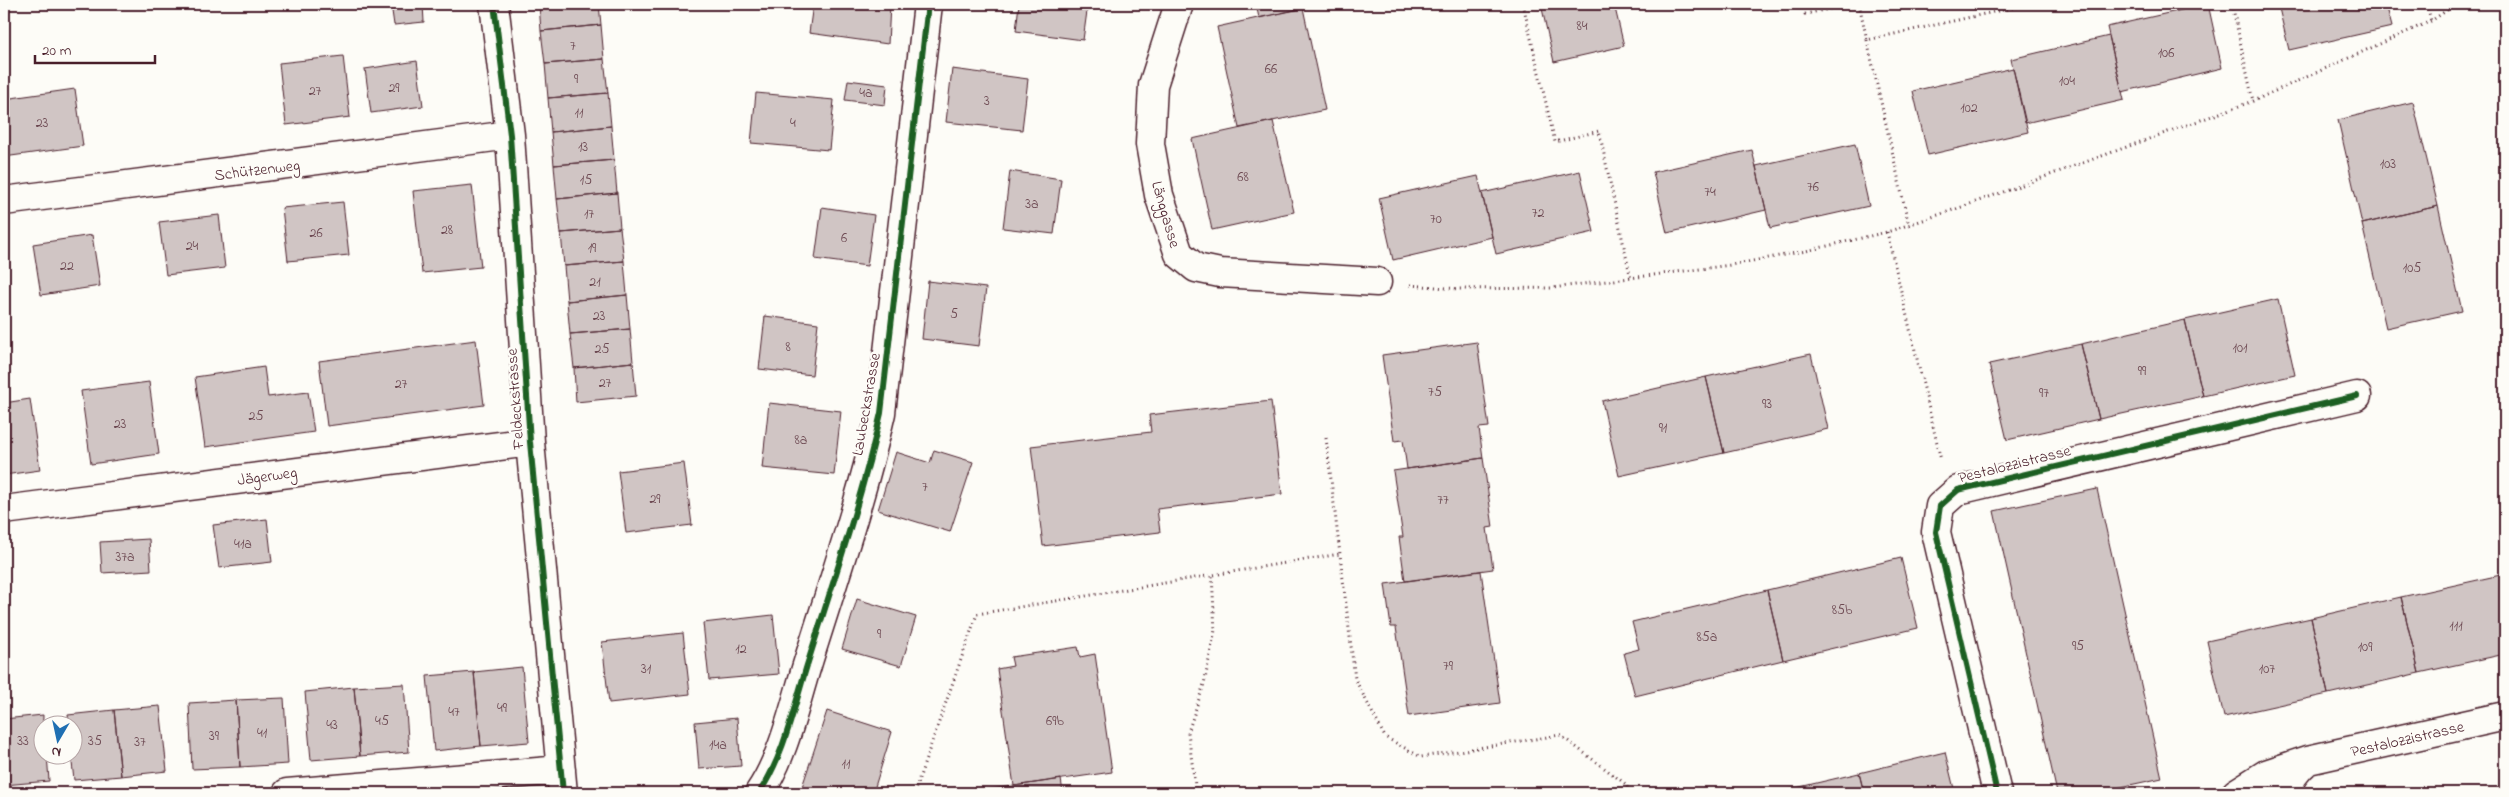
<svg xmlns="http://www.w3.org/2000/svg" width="2509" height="797" font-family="'Indie Flower',sans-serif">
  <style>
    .building { fill: #d0c5c4; stroke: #4a1f2b }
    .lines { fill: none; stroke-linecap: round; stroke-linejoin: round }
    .minor-casing { stroke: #4a1f2b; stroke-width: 31 }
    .path { stroke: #4a1f2b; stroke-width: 3; stroke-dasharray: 1 4; stroke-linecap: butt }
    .minor { stroke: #fdfcf7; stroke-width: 28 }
    .cycleway-casing { stroke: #fdfcf7; stroke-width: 9 }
    .cycleway { stroke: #1b5e20; stroke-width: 6 }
    .labels { text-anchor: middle; stroke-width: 5; stroke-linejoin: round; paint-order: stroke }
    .number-label { font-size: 14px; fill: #6c4851 }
    .street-label { font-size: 16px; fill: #4a1f2b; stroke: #fdfcf7 }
  </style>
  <rect width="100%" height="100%" fill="#fdfcf7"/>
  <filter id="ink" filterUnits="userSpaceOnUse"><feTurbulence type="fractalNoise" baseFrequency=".02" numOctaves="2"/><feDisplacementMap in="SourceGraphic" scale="10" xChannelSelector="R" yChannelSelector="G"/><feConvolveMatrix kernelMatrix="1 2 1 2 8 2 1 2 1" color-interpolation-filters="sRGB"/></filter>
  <g filter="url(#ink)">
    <path class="building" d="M391,4H431H423L424,22L394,25Z
      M539,4H599L601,25L541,31Z
      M813,4H890L888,44L809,33Z
      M1019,4H1088L1083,40L1016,31Z
      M1256,4H1323L1259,18Z
      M1541,4H1614L1624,46L1554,62Z
      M2208,4L2222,68L2122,92L2107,27Z
      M2278,4H2386L2392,27L2289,50Z
      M1303,8L1325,110L1239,128L1217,27Z
      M601,25L604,59L545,64L541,31Z
      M2109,36L2124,100L2025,123L2011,59Z
      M343,56L350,117L286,125L279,63Z
      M604,59L608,93L548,98L545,64Z
      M417,61L423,106L371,113L365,69Z
      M2013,68L2028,132L1928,155L1913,91Z
      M952,69L1028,79L1022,130L946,122Z
      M848,80L887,85L885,105L845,100Z
      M75,89L83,146L4,157V99Z
      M608,93L611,126L551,132L548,98Z
      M756,93L834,100L829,150L751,143Z
      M2413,102L2438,206L2362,224L2338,120Z
      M1273,121L1294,212L1212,230L1192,139Z
      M611,126L614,160L554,165L551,132Z
      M1855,144L1869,206L1770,228L1756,166Z
      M1752,150L1766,210L1667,233L1653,172Z
      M614,160L617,193L557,199L554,165Z
      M1010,171L1061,179L1054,234L1003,228Z
      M1580,171L1594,232L1496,254L1482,193Z
      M1478,176L1492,237L1393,260L1379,198Z
      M472,185L481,267L422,273L413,191Z
      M617,193L620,228L561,233L557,199Z
      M343,202L349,255L288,261L282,208Z
      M2438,206L2462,311L2386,328L2362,224Z
      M822,207L874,215L867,266L815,259Z
      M219,215L225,268L166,275L159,222Z
      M620,228L624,261L564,266L561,233Z
      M92,235L100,286L41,295L33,244Z
      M624,261L627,295L567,301L564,266Z
      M928,281L986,288L979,346L922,339Z
      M627,295L630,329L570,334L567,301Z
      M2278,299L2295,375L2203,396L2185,320Z
      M765,316L818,323L812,375L759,369Z
      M2185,320L2203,396L2099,419L2081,344Z
      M630,329L633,362L574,368L570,334Z
      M476,340L484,405L327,426L319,361Z
      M1477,342L1489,427L1479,428L1483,458L1407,469L1403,440L1394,441L1382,355Z
      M2081,344L2099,419L2007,440L1989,364Z
      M1811,354L1828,429L1724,453L1706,377Z
      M633,362L636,396L576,402L574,368Z
      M264,367L268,397L308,392L314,432L205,447L195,377Z
      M1706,377L1724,453L1619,476L1602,401Z
      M149,382L159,454L91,464L81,391Z
      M30,399L40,470L4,475V403Z
      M1271,401L1282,494L1157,509L1160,532L1043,546L1031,446L1151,432L1149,415Z
      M769,403L841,411L834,475L762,468Z
      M934,450L973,462L950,532L878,510L896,452L930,463Z
      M1483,458L1493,527L1487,528L1493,569L1405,581L1399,537H1403L1393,471Z
      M684,463L692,525L626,533L618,471Z
      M2097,489L2162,778L2093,793H2057L1994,511Z
      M267,519L272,562L219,568L213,525Z
      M149,539L151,570L102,573L100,542Z
      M1901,558L1918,628L1783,660L1767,590Z
      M1481,571L1500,703L1409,716L1396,627H1391L1385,584Z
      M2505,574V654L2419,673L2401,597Z
      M1767,590L1783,660L1635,696L1624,653L1639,649L1632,622Z
      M2401,597L2419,673L2328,694L2311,618Z
      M857,599L916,617L901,666L842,649Z
      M773,615L779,674L709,680L703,623Z
      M2311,618L2328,694L2224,717L2207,641Z
      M683,633L690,694L609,703L602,642Z
      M1078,647L1080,657L1095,654L1112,772L1014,786L997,669L1013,666L1011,657Z
      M522,667L529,742L481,746L474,672Z
      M474,672L481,746L434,751L427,676Z
      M404,684L409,752L360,756L354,687Z
      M354,687L360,756L311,760L305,692Z
      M284,698L288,764L240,767L236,700Z
      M236,700L240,767L192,769L189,703Z
      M160,706L167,771L121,776L114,710Z
      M114,710L121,776L74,780L71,754L72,724H69L68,715Z
      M827,711L892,732L873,793H800Z
      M43,715L42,754H47L49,781L4,785V719Z
      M737,718L741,766L699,769L695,722Z
      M1945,752L1955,793H1864L1859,773Z
      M1859,773L1864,793H1774Z
      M1061,779L1063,793H958L1014,786Z"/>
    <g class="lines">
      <defs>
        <path id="minor" d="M494,4L510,135L530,442L563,793
          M1179,4L1153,85L1150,144L1159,195L1179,254L1196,268L1220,273L1377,282
          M4,201L510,135
          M4,510L530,442
          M287,793L561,770
          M759,793C784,757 795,703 808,662C834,579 862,497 881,413L928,4
          M1997,793L1936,532L1940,506L1958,490L2357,396
          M2236,793L2266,774L2308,760L2505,716
          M2284,793C2290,779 2296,770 2308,760"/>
      </defs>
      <use href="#minor" class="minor-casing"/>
      <path class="path" d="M1523,4L1555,142L1599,131L1631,279
        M1803,4L1805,14L1854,4
        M1859,4L1867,40L2030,4
        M2232,4L2253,101
        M2427,4L2431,21
        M1867,40L1909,226
        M1887,232L1941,460
        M1410,285L1459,289L1552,288L1731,265L1806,251L1887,232L1959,208L2253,101L2431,21L2456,4
        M1326,438L1355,679L1385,737L1421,757L1560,735L1627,785L1628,793
        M914,793L977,614L1340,554
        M1196,793L1188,732L1204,684L1215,630L1212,575"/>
      <use href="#minor" class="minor"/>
      <defs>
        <path id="cycleway" d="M494,4L510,135L530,442L563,793
          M759,793C784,757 795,703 808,662C834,579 862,497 881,413L928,4
          M1997,793L1936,532L1940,506L1958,490L2357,396"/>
      </defs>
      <use href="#cycleway" class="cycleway-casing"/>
      <use href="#cycleway" class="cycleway"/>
    </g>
  </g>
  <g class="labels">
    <g class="number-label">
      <text x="1582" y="30">84</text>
      <text x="573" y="50">7</text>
      <text x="2166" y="57">106</text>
      <text x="1271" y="73">66</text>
      <text x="576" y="83">9</text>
      <text x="2067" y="85">104</text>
      <text x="394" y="92">29</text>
      <text x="315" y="95">27</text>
      <text x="866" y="97">4a</text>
      <text x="987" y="105">3</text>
      <text x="1969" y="112">102</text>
      <text x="579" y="117">11</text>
      <text x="42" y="127">23</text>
      <text x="793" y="127">4</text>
      <text x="583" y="151">13</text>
      <text x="2388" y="168">103</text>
      <text x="1243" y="181">68</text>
      <text x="586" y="184">15</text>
      <text x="1813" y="191">76</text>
      <text x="1710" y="196">74</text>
      <text x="1032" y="208">3a</text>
      <text x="1538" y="217">72</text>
      <text x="589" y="218">17</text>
      <text x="1436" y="223">70</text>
      <text x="447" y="234">28</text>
      <text x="316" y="237">26</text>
      <text x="844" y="242">6</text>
      <text x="192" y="250">24</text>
      <text x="592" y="252">19</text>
      <text x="67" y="270">22</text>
      <text x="2412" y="272">105</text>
      <text x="595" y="286">21</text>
      <text x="954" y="318">5</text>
      <text x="599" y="320">23</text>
      <text x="788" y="351">8</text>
      <text x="2240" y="352">101</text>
      <text x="602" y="353">25</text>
      <text x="2142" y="375">99</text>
      <text x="605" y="387">27</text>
      <text x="401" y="388">27</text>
      <text x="1435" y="396">75</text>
      <text x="2044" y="397">97</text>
      <text x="1767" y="408">93</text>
      <text x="256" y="420">25</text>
      <text x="120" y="428">23</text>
      <text x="1663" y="432">91</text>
      <text x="801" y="444">8a</text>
      <text x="925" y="491">7</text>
      <text x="655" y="503">29</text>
      <text x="1443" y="504">77</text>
      <text x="243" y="548">41a</text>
      <text x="125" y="561">37a</text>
      <text x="1842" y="614">85b</text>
      <text x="2456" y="630">111</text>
      <text x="879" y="638">9</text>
      <text x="1707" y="641">85a</text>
      <text x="2078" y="650">95</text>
      <text x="2365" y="651">109</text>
      <text x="741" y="653">12</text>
      <text x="1448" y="670">79</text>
      <text x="646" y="673">31</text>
      <text x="2267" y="673">107</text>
      <text x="502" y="712">49</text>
      <text x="454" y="716">47</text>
      <text x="382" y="725">45</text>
      <text x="1055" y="725">69b</text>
      <text x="332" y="729">43</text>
      <text x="262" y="737">41</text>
      <text x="214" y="740">39</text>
      <text x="23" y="745">33</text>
      <text x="95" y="745">35</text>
      <text x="140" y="746">37</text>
      <text x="718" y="749">14a</text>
      <text x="846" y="768">11</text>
    </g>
    <g class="street-label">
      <text transform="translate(257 169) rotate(-7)" y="6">Schützenweg</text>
      <text transform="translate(1167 214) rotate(74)" y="6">Länggasse</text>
      <text transform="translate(514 399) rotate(-94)" y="6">Feldeckstrasse</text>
      <text transform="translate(865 404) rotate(-80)" y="6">Laubeckstrasse</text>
      <text transform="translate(2014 463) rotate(-14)" y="6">Pestalozzistrasse</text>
      <text transform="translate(267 475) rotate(-8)" y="6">Jägerweg</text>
      <text transform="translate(2407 738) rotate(-13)" y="6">Pestalozzistrasse</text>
    </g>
  </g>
  <rect width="2509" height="797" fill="none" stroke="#fdfcf7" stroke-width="20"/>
  <rect x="10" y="10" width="2489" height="777" fill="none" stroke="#4a1f2b" stroke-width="2" filter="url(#ink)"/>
  <g transform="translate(58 740) rotate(189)"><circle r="24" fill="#fdfcf7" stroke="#b5a4a5"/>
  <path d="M0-4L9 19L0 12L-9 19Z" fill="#1f6fb2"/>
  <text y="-8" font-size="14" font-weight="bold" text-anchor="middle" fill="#4a1f2b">N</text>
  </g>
  <path d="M35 55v8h120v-8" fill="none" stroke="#4a1f2b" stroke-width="2.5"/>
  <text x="42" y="55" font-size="15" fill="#4a1f2b" stroke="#fdfcf7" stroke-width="4" paint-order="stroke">20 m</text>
</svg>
